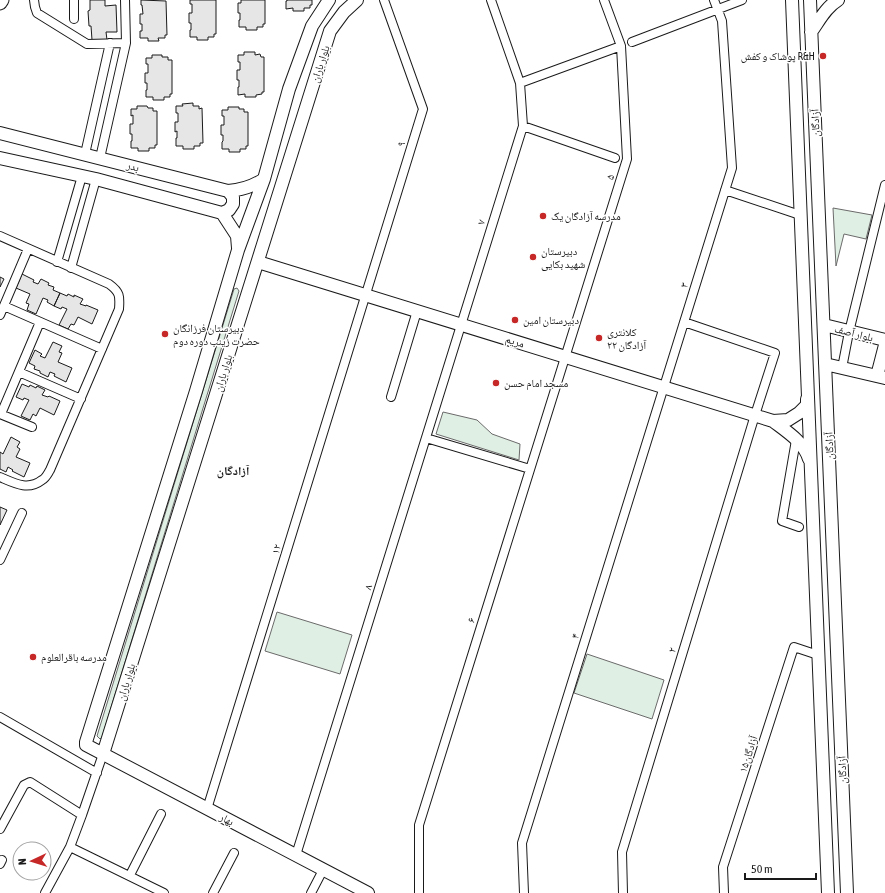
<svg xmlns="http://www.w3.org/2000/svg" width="885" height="893" font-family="'Asap Condensed','Noto Naskh Arabic',sans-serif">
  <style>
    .green { fill: #e0efe3; stroke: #6a6a6a }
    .building { fill: #e6e6e6; stroke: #1a1a1a }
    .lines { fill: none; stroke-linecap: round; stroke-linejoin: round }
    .street-casing { stroke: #1a1a1a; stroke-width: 10 }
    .secondary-casing { stroke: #1a1a1a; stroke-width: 14 }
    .primary-casing { stroke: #1a1a1a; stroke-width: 15 }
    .street { stroke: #fff; stroke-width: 8 }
    .secondary { stroke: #fff; stroke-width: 12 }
    .primary { stroke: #fff; stroke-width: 13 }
    .poi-dot { fill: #c62828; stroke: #fff; stroke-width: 1.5 }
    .labels { text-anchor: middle; stroke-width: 3; stroke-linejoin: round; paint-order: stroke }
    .poi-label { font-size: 11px; fill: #1a1a1a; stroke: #fff; text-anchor: start }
    .street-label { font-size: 11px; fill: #1a1a1a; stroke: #fff }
    .neighbourhood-label { font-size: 12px; font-weight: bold; fill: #1a1a1a; stroke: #fff }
  </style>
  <rect width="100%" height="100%" fill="#fff"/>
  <path class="green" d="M833,208L872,215L866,239L844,234L836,266Z
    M237,288L239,291L102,737L100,739L97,736L234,289Z
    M443,412L477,420L492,434L520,444L519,460L436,434Z
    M277,612L352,635L340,674L265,651Z
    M587,654L664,680L652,719L574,693Z"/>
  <path class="building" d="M90,0H105V6L116,5L117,32H106L107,40H92L91,26H89L88,11L90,10Z
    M141,0L166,1L167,35H165V38H158L159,41H148V38H140V31H142V24H140V14H143L142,5H141Z
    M190,0H216V34H214V37H208V40H197V37H190V30H191V23H189V13H192V4H190Z
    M241,0H265V24H263V27H257V30H246V27H239V20H240V13H238V3H241Z
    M287,0H312V5H310V8H304V11H293V8L286,9V1H287Z
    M244,52H255V55L260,54L261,57H264V92H262V94L256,95V97H245V94L238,95V87H239V80H237V70H240V62H238V55H244Z
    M152,55H162V57H168V60H172V94H170V97H164V100H153V97H146V90H147V83H145V73H148V64H146V58H152Z
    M193,103V106H199V109L202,108L203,143H200V146H194V149H183V146H176V138H177V131L175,132V122H178V113H176V106H183L182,104Z
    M137,106H147L148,108H153V111H157V145H155V148H149V151H138V148H131V141H132V134H130V124H133V115L131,116V109H137Z
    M228,107H239V109H244V112H248V146H246V149H240V152H229V149H222V142L223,141V135H221V125H224V116H222V110H228Z
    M22,274L34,280L33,282L38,284L41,279L49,283L48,285L54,287L53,290L60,293L54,306L47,302L48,300L43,298L36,314L27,310L29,304L26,303L30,294L16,288Z
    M0,277L4,279L0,287Z
    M60,293L67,296L68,294L74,297V295L83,299L80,304L86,306V305L98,310L92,324L78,317L74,325L71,324L68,329L59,325L67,309L62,307L61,309L54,306Z
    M53,342L62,346L59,352L62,353L58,362L72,368L66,382L54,376L55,374L50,372L48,377L40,373V371L34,369L35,366L29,363L35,350L42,354L40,356L45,358Z
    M22,384L29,387L30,385L36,388L37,386L45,390L42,395L48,397L49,396L60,401L54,415L40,408L36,416L33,414L30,420L21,416L29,400L24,398L23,400L16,397Z
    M11,437L20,442L17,447L20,449L16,457L30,463L24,477L12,471L13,470L8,467L6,472L0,469V452L3,454Z
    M0,507L7,510L0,525Z"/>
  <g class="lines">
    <defs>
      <path id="street" d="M34,0L35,7L37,13L87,44L126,43L125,0
        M74,0V19
        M632,42L742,0
        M520,83L621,46
        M523,126L615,158
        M85,154L110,43
        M100,158L126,43
        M725,190L800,215
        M0,236L109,284C120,292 120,296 119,309L50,470C48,473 46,478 42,480C28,491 14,483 0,477
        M57,262L82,176
        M71,268L96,179
        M4,306L102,349
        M0,315L28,249
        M842,368L849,332L885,185
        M19,372L81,399
        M391,397L417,311
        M0,414L32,427
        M1,414L40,322
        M426,438L530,469
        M796,440L782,521L799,527
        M0,560L22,513
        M0,717L97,773
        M207,809L423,109L384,0
        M0,829L24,785L30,782L82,815
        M70,847L164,893
        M296,855L523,126L520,83L491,0
        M0,864L2,860
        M130,875L161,814
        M45,893L70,847L82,815L103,754
        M213,893L234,853
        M311,893L323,870
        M419,893V825L627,159L621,46L604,0
        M524,893L522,843L732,168L722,21L714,0
        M623,893L622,852L755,415L775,353L684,322
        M724,893L723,867L794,647L818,655"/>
      <path id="secondary" d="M329,0L312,26L289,89L264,179L238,250L196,391L86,742V745L368,893
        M792,0L828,893
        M810,0L847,893
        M811,32C819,21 826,7 838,0
        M0,133L228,191C242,190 252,187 264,179
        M0,158L96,179L222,213L237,236L238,248
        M222,213L229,210L233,204V197L228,191
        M258,262L773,421L788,420L799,413L807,405V399
        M824,325L885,340
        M825,364L885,378
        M877,376L885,345
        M773,421C786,431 804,442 809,459
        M103,754L330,31L344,12L357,0"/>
      <path id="primary" d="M0,3L2,0"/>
    </defs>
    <use href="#street" class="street-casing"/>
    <use href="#secondary" class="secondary-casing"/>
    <use href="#primary" class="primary-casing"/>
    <use href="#street" class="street"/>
    <use href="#secondary" class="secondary"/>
    <use href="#primary" class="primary"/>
  </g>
  <g class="poi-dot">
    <circle cx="823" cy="56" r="4"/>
    <circle cx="543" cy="216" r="4"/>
    <circle cx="533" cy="257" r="4"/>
    <circle cx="515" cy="320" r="4"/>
    <circle cx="165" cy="334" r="4"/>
    <circle cx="599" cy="338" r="4"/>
    <circle cx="496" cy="383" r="4"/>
    <circle cx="33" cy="657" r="4"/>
  </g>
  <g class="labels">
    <g class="poi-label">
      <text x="815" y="60" text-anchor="end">پوشاک و کفش R&amp;H</text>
      <text x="551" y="220">مدرسه آزادگان یک</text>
      <text x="541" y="255">دبیرستان<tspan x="541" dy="13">شهید بکایی</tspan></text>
      <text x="523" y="324">دبیرستان امین</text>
      <text x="173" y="332">دبیرستان فرزانگان<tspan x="173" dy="13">حضرت زینب دوره دوم</tspan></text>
      <text x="607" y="336">کلانتری<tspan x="607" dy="13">۲۲ آزادگان</tspan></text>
      <text x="504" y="387">مسجد امام حسن</text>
      <text x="41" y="661">مدرسه باقرالعلوم</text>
    </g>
    <g class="street-label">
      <text transform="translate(320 64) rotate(-72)" y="4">بلوار باران</text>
      <text transform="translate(815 123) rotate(-92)" y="4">آزادگان</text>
      <text transform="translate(401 144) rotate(-73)" y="4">۹</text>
      <text transform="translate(133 166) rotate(14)" y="4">بدر</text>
      <text transform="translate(610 177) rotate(-73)" y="4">۵</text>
      <text transform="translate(481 222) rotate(-73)" y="4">۷</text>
      <text transform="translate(684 285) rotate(-73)" y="4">۳</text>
      <text transform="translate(854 333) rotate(14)" y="4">بلوار آصف</text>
      <text transform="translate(515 341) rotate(17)" y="4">مریم</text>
      <text transform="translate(223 373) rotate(-73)" y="4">بلوار باران</text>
      <text transform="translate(829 446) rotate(-92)" y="4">آزادگان</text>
      <text transform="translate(276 549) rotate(-73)" y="4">۱۲</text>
      <text transform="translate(368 587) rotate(-73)" y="4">۸</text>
      <text transform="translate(471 620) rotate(-73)" y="4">۶</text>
      <text transform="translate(575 636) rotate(-73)" y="4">۴</text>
      <text transform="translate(672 650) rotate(-73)" y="4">۲</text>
      <text transform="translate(126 682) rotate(-73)" y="4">بلوار باران</text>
      <text transform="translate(748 754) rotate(-72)" y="4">آزادگان۱۵</text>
      <text transform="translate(842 770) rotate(-92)" y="4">آزادگان</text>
      <text transform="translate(227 819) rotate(28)" y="4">بهار</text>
    </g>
    <g class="neighbourhood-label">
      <text x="233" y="475">آزادگان</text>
    </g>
  </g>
  <g transform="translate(32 861) rotate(266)"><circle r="19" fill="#ffffff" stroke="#a3a3a3"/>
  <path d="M0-3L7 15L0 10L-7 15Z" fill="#c62828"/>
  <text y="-6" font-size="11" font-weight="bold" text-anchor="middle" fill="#1a1a1a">N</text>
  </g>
  <path d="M745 873v6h71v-6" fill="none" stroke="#1a1a1a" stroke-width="2"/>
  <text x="751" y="873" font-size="12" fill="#1a1a1a" stroke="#ffffff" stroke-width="3" paint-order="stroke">50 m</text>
</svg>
